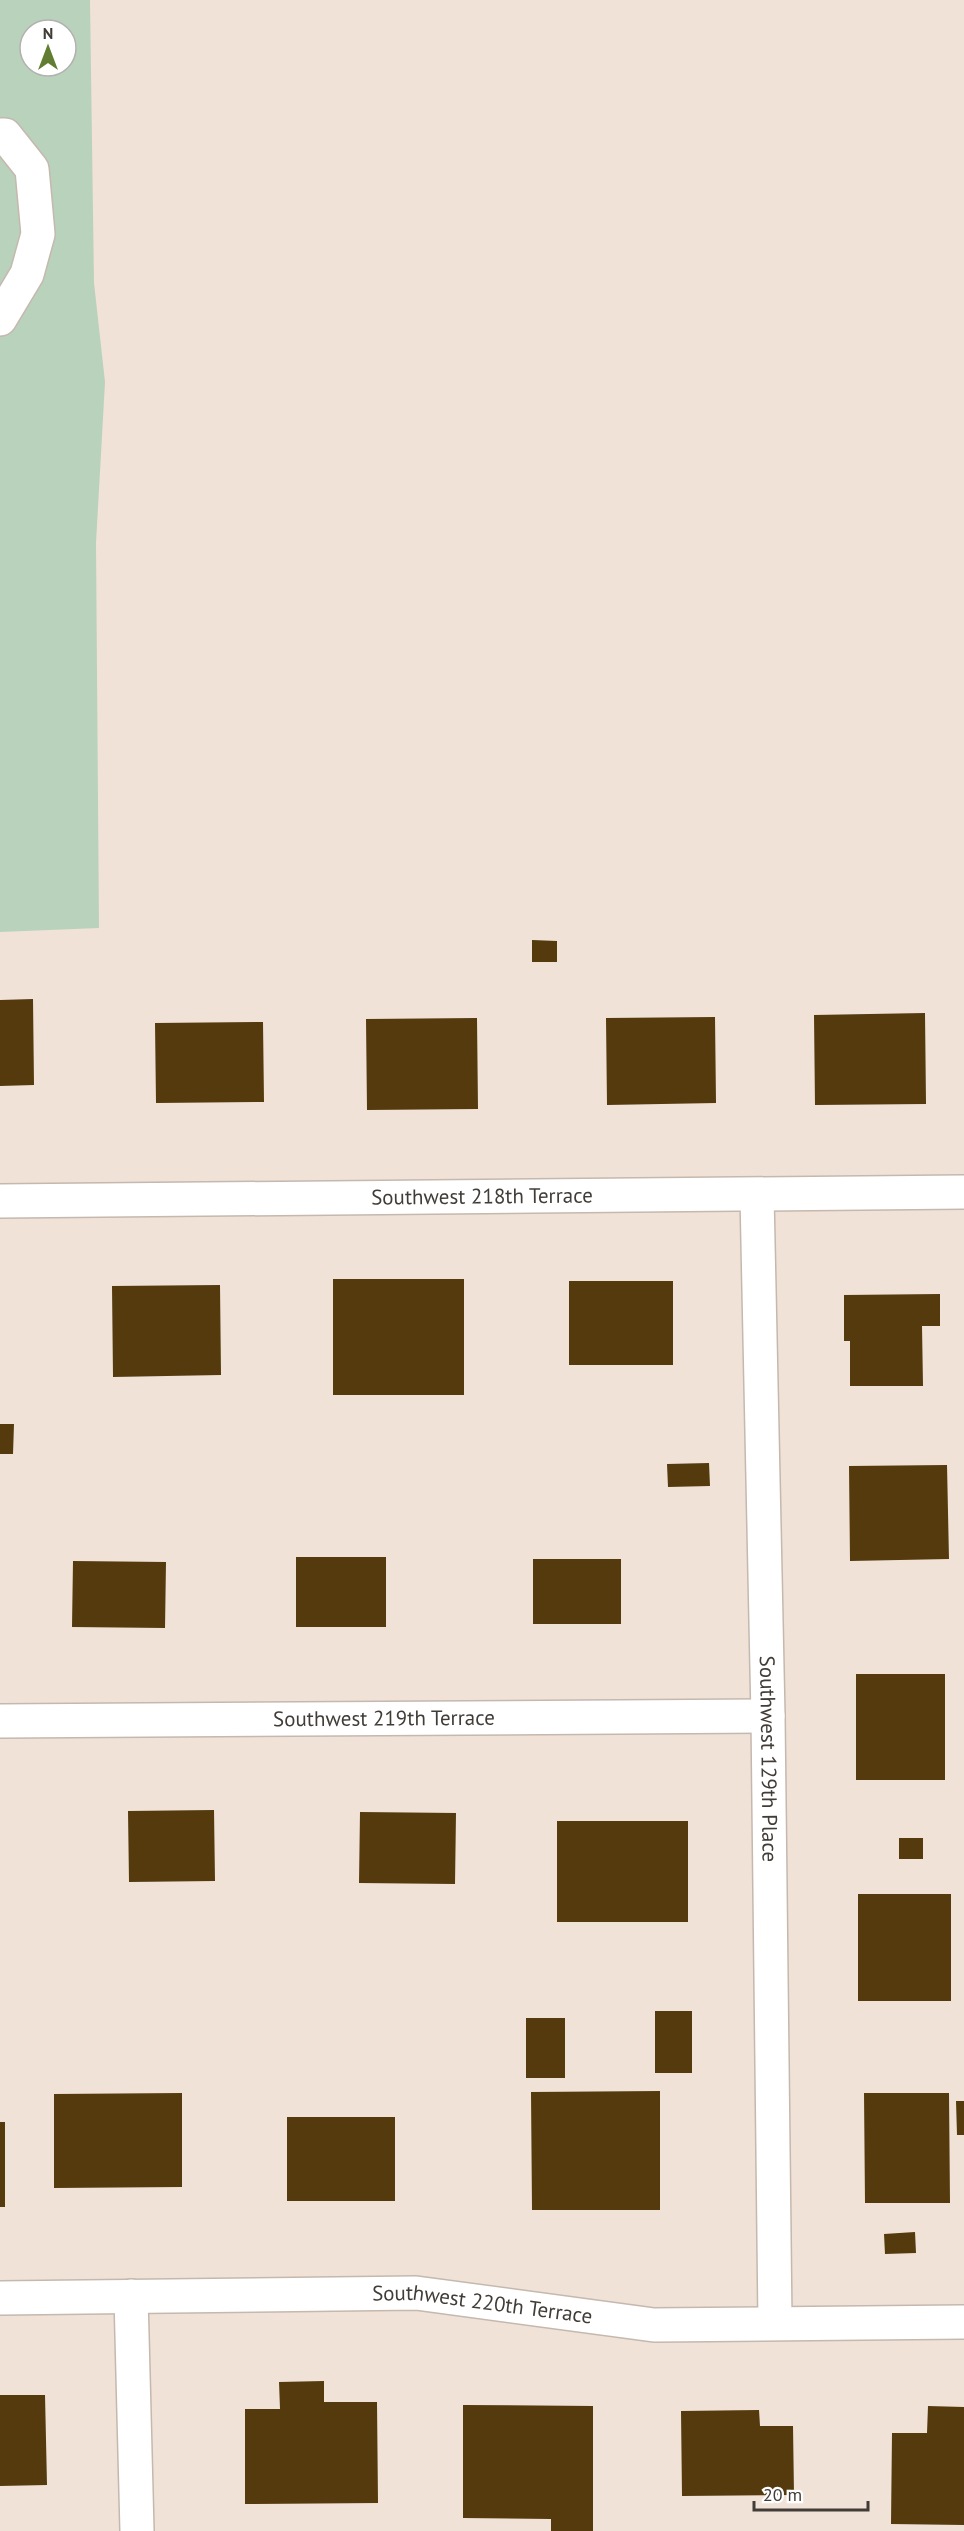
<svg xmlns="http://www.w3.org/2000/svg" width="964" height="2531" font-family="'PT Sans',sans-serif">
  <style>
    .green { fill: #b9d2bc; fill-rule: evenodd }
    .building { fill: #543a0d }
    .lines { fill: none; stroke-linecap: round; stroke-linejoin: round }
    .minor-casing { stroke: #c5b8ae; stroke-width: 36 }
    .minor { stroke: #fff; stroke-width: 33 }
    .labels { text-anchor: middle; stroke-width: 6; stroke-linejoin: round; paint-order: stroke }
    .street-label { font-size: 21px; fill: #413c37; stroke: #fff }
  </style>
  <rect width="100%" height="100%" fill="#f0e2d7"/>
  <path class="green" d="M0,0H90L94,283L105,382L96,543L99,928L0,932ZM30,30H66V66H30Z"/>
  <path class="building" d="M532,940L557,941V962H532Z
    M33,999L34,1085L0,1086V1000Z
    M925,1013L926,1104L815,1105L814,1015Z
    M715,1017L716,1103L607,1105L606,1018Z
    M477,1018L478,1109L367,1110L366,1019Z
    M263,1022L264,1102L156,1103L155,1023Z
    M333,1279H464V1395H333Z
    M569,1281H673V1365H569Z
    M220,1285L221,1375L113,1377L112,1286Z
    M940,1294V1326H922L923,1386H850V1341H844V1295Z
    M0,1424H14L13,1454H0Z
    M709,1463L710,1486L668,1487L667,1464Z
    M947,1465L949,1559L850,1561L849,1466Z
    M296,1557H386V1627H296Z
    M533,1559H621V1624H533Z
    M73,1561L166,1562L165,1628L72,1627Z
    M856,1674H945V1780H856Z
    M214,1810L215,1881L129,1882L128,1811Z
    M360,1812L456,1813L455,1884L359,1883Z
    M557,1821H688V1922H557Z
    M899,1838H923V1859H899Z
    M858,1894H951V2001H858Z
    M655,2011H692V2073H655Z
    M526,2018H565V2078H526Z
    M660,2091V2210H532L531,2092Z
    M182,2093V2187L54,2188V2094Z
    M864,2093H949L950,2203H865Z
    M956,2101H964V2135H957Z
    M287,2117H395V2201H287Z
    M0,2122H5V2207H0Z
    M915,2232L916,2253L885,2254L884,2234Z
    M324,2381V2402H377L378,2503L245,2504V2409H280L279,2382Z
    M0,2395H45L47,2485L0,2486Z
    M463,2405L593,2406V2531H551V2519L463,2518Z
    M928,2406L964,2407V2525L891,2524L892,2433H927Z
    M759,2410L760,2426H793L794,2495L682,2496L681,2411Z"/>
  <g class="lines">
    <defs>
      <g id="minor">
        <path d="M0,135H5L32,169L38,234L27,274L0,319"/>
        <path id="s1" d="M757,1195L768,1716L775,2323"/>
        <path id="s2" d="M0,1201L964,1192"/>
        <path id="s3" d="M0,1721L768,1716"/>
        <path d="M131,2296L137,2531"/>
        <path id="s4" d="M0,2298L416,2293L654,2325L964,2322"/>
      </g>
    </defs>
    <use href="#minor" class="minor-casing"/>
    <use href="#minor" class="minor"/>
  </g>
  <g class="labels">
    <g class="street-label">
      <text dy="7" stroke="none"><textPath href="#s2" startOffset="482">Southwest 218th Terrace</textPath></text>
      <text dy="7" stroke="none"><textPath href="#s3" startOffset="384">Southwest 219th Terrace</textPath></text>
      <text dy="7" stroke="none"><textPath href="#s1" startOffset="564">Southwest 129th Place</textPath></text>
      <text dy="7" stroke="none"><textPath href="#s4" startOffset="483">Southwest 220th Terrace</textPath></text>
    </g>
  </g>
  <g transform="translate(48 48)"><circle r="28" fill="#ffffff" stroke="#b3b1af" stroke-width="1.5"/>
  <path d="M0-4.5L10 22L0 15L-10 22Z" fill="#617d32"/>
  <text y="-9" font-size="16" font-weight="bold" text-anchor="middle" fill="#413c37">N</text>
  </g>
  <path d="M754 2501v9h114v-9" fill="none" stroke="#413c37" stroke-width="3"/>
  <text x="763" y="2501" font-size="18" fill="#413c37" stroke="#ffffff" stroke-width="4.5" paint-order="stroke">20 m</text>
</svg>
